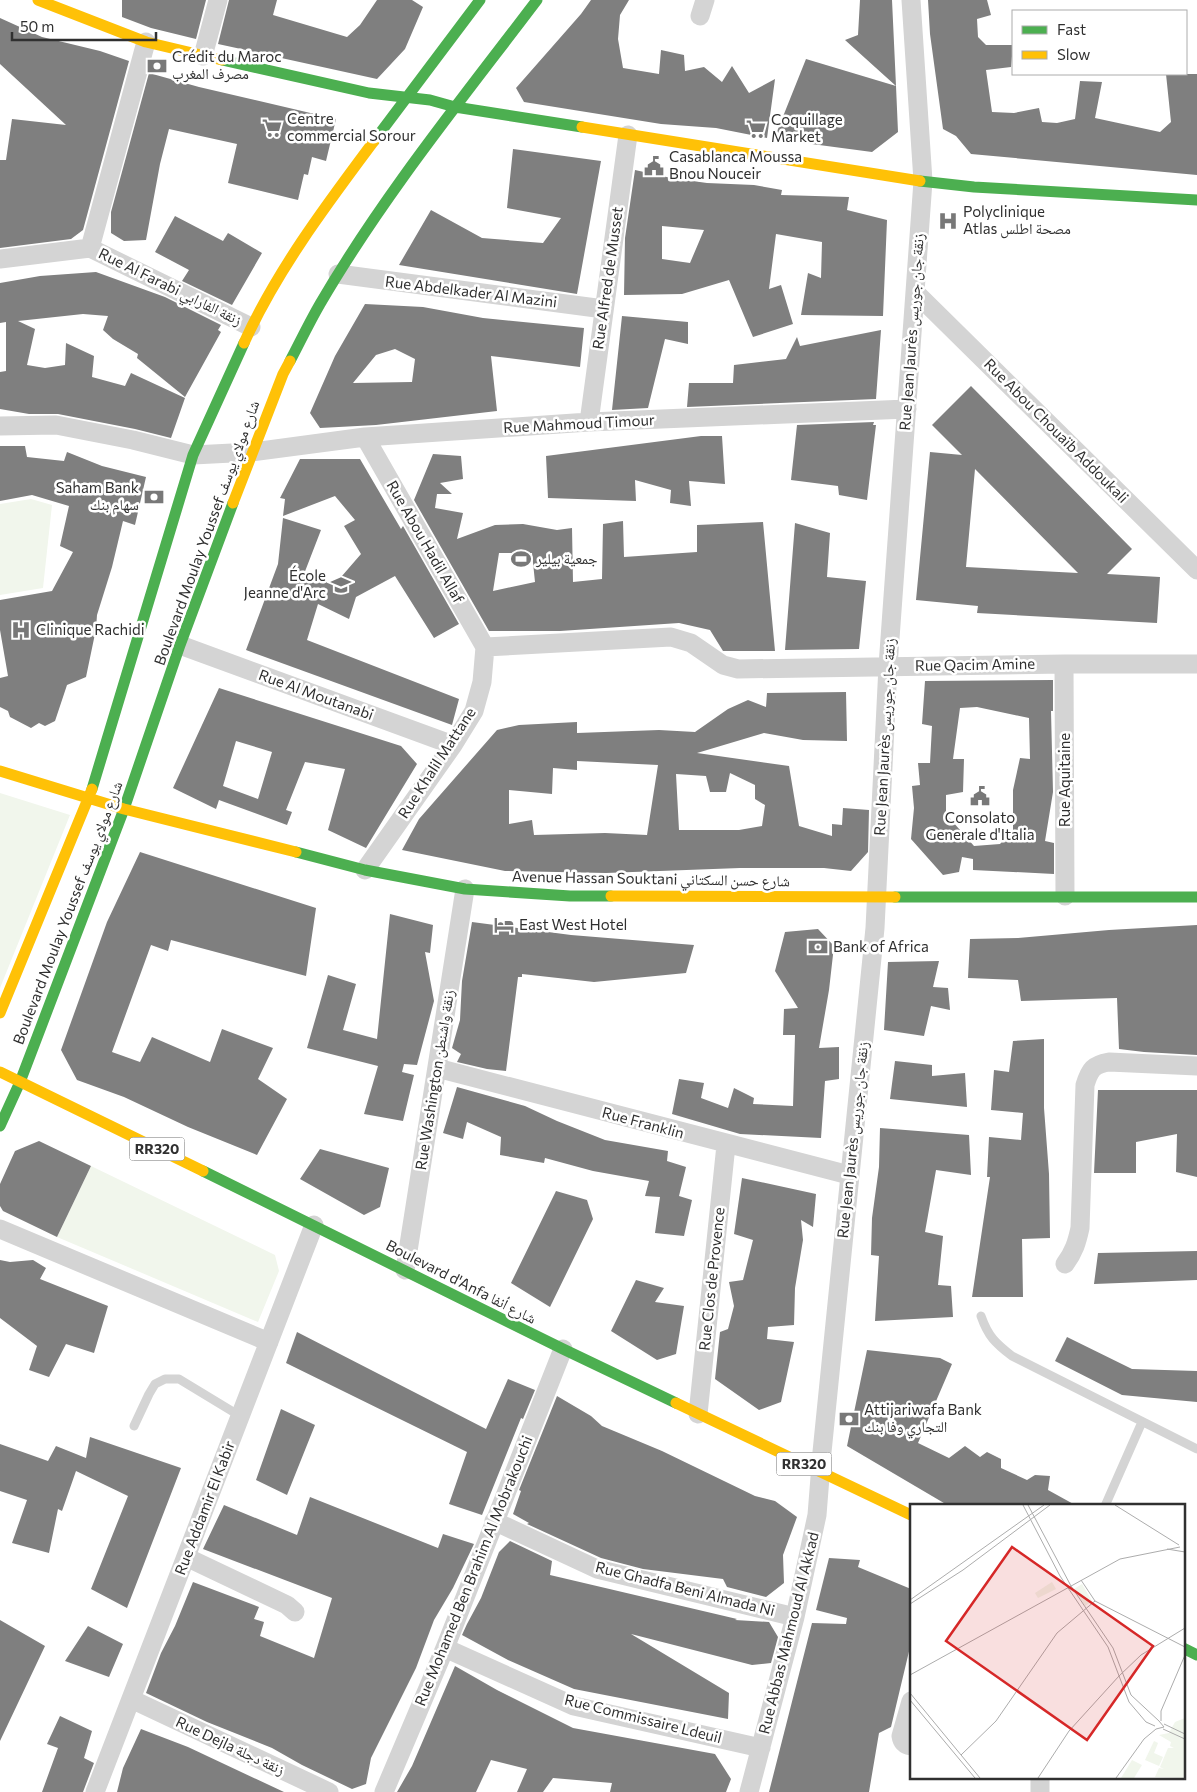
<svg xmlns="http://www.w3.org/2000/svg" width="1197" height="1792" font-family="Commissioner,'Noto Naskh Arabic',sans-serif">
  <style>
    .green { fill: #f1f6ec }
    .building { fill: #7f7f7f; fill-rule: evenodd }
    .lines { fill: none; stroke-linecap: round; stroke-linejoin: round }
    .lane { stroke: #d4d4d4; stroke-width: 9 }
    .street { stroke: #d4d4d4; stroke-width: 19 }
    .fast { stroke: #4caf50; stroke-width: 11 }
    .slow { stroke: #ffc107; stroke-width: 11 }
    .labels { text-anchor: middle; stroke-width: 5; stroke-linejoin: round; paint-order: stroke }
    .shield { fill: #fff; stroke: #6e6e6e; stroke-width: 1 }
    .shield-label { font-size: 14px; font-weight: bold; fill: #303030 }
    .poi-label { font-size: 15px; fill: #303030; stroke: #fff; text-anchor: start }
    .street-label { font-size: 15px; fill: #303030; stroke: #fff }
    .inset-road { fill: none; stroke: #acacac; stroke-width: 1 }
    .view { fill: #d62828; fill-opacity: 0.15; stroke: #d62828; stroke-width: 2.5 }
    .inset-edge { fill: none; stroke: #303030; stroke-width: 2.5 }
  </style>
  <rect width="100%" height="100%" fill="#fff"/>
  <path class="green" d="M31,499L52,505L43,588L0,595V504Z
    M0,793L70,815L0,988Z
    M91,1166L275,1255L279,1271L258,1322L57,1237Z"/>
  <path class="building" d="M122,0H206L196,39L151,28L122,17Z
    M229,0H277L273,15L347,37L360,25L377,0H412L423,7L405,49L377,79L218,44Z
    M591,0H629L620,15L618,39L623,68L659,74L661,50L684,55L685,71L704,67L722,82L732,66L749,93L775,79L767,138L716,128L661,124L524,102L516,88L581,14Z
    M860,0H892L896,86L845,40L858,35Z
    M928,0H987L991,15L977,19L978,37L986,45H1013L1011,67L986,70L992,112L1014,113L1039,108L1042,122L1057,123L1075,119L1080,81L1102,82L1095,118L1160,132L1171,122L1166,74H1197V175L971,154L956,136L943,129L930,34Z
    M0,18L42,37L100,51L129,61L83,230L71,239L0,248V160H6L12,119L66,125L0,64Z
    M806,59L896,86L898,132L872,152L774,139Z
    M149,73L199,87L336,119L326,161L312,157L308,175L304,174L298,200L228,183L237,144L169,129L160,164L146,240L124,241L111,233V212Z
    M513,149L601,161L577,294L399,265L431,210L482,238L543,243L561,218L507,208Z
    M635,170L671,178L707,183L754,185L782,190L781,195L849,197L847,210L887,220L883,316L801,315L808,273L821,278L822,242L776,234L769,289L781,285L793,324L753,337L729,280L682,294L624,295L625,238ZM662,226L704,230L690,263L662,259Z
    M175,216L223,241L228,233L262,253L232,305L182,281L189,270L155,252Z
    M96,272L165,297L221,325L218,330L221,332L185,397L137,358L138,354L113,339L103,330L108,316L83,314L18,321L35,329L27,365L45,368L65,365L66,343L94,356L92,377L125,386L131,373L185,398L171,438L135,429L58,414H29L0,409V372L6,371V322L0,323V283L40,276Z
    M365,304L423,307L483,318L584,328L580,367L491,356L497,411L376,425L320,428L310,413L335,356ZM395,349L415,359L412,382L353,383L376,355Z
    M622,316L688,322V344L665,339L648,408L612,410Z
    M881,330L876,399L687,407L689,383H733L734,365L786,359L797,337L800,346Z
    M971,386L1132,549L1107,574L1160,577L1157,623L977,613L978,606L916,600L930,452L962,455L932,425ZM975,469L1078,573L966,567Z
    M874,422L873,425H876L867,500L839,495L838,486L791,480L797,425Z
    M701,436H722L725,484L689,481L691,506L670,503L671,490L635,480L636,501L548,498L546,456Z
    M0,446H25L27,457L64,461L67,452L102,466L146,477L135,525L123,521L112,567L97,615L96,629L86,677L67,685L55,721L45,726L39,723L31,728L10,717L8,711L0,707V678L8,676L0,630V600L52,591L73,552L60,546L69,506L32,495L0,501Z
    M433,454L461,456L463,479L440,483L452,494H437L435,508L463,513L457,539L495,525L523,524L557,530L572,528L573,582L602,579L603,524L623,521L624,557L697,552V525L763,522L775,651H723L710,630L679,623L560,631H489L414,500ZM499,553H532L535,582L493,591Z
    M300,459H360L401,529L403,526L459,624L434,638L395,576L356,597L349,619L318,604L307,640L459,699L452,725L246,650L278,564L283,518L321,530L304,574L335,584L361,554L344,526L355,520L335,496L283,516L285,499L280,498Z
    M795,523L830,533L827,577L866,581L859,649L785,650Z
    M1053,680V711H1051L1053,792L1045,841L1054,843V874L973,870V859L962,857L959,872L943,875L911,839L914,808L912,786L920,785L918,763H930L932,726L922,724L925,681ZM977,707L1029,718L1030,759L1020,758L1013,790V830L1000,844L974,846L946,814V795L963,792L964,759H953L960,708Z
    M219,688L401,746L417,764L366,848L328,830L345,769L305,762L286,810L292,812L287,825L219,800L216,809L173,788ZM236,741L272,752L258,799L223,786Z
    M846,692L847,741L803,740L764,733L697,753L789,766L799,826L832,836V824L842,825L843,808L869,810L868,852L851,871L824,868H740L606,873L505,871L402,850L419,819L497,730L519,725L577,722V733L659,730L695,732L728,709L748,700L766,707L767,693ZM577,761L658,765L647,835L605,833L534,835L532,820L509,824V790L552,794L553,768L577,770ZM730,773L755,785V799L765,805L762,826L739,830H679L676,774L706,776L710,792H726Z
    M140,852L316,908L306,976L171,940L168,951L151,945L112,1052L140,1062L152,1037L210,1062L222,1029L273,1048L258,1079L287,1099L257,1155L188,1127L124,1097L77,1080L61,1050L107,922Z
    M390,914L433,925L430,953L425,952L434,1001L417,1065L404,1064L402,1072L414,1075L403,1121L364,1114L378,1066L307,1048L328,975L356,984L343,1030L377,1039Z
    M472,922L571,935L694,945L686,973L594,982L522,974V977H518L506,1071L487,1069L457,1062L461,1054L452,1048L460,1020L462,981Z
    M1197,925V1055L1144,1052L1119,1049L1117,998L1021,1001L1018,980L968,978L970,939L1018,938L1109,930Z
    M818,929L834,946L829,990L819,1048L839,1047V1079L825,1081L821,1138L740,1134L672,1114L679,1079L704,1083L701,1098L728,1108L734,1088L754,1098L753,1104L793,1106L795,1035H783L784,1009L798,1008L775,971L785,932Z
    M939,961L933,987L948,988L950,1010L931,1006L924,1036L884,1030L888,962Z
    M1044,1039V1108L1049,1174L1050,1238L1022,1239L1023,1297H972L990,1177H987L989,1137L1021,1140L1023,1113L991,1110L994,1070L1009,1072L1013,1041Z
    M895,1061L932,1065V1076L965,1073L967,1107L890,1099Z
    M457,1087L525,1106L557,1121L605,1140L668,1151L667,1161L686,1167L679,1196L692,1200L684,1236L655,1233L660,1197L645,1196L649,1181L593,1171L545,1158L544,1163L500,1155L501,1137L467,1122L463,1139L443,1133Z
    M1098,1090H1197V1177L1176,1172L1177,1134L1136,1142V1173H1094Z
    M880,1128L969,1135L971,1175L936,1170L925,1232L943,1236L938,1285L951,1286L953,1317L875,1321L879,1256L871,1255L872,1218L879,1167Z
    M39,1141L91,1166L57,1237L3,1211L0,1206V1184L15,1151Z
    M320,1149L389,1168L380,1207L364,1215L300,1179Z
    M742,1178L816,1194L813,1227L801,1220L803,1240L795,1288L794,1325L768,1327L767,1339L794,1342L781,1402L759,1410L715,1379L720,1332L728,1329L734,1306L729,1282L743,1280L753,1240L734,1234Z
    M556,1191L587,1200L593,1219L550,1307L511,1283Z
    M1197,1251V1280L1094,1284L1098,1253Z
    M0,1260L10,1262L33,1260L46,1268L40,1279L108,1306L94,1353L66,1344L49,1377L29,1370L37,1346L0,1318Z
    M636,1280L664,1288L655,1302L684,1306L676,1354L657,1360L611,1331Z
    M297,1332L486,1429L508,1379L535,1390L523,1419L521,1418L482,1515L449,1504L467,1452L286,1363Z
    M1067,1337L1132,1369L1197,1371V1402L1122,1395L1055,1361Z
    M867,1350L940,1358L952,1364L918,1443L949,1458L965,1446L980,1457L987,1452L1001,1459V1468L1027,1480L1035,1475L1050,1476L1048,1490L1077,1506H949L847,1446Z
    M557,1396L591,1416L602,1426L662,1451L755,1496L775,1501L797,1517L783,1555L784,1583L766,1597L727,1587L723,1579L643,1569L601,1558L527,1524L529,1523L513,1514L521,1491L519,1490Z
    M281,1409L315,1425L287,1495L256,1480Z
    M90,1437L181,1468L127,1608L91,1589L128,1496L76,1471L62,1511L58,1509L49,1553L12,1543L27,1500L0,1491V1444L48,1461L56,1446L86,1458Z
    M310,1497L438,1548L443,1534L474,1544L453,1588L434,1620L416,1668L371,1758L366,1784L352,1789L302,1765L272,1748L207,1722L146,1693L161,1653L175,1626L193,1582L259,1607L254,1619L264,1622L260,1636L314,1658L332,1598L203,1549L224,1505L297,1535Z
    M510,1541L552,1561L550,1575L737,1619L735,1620L769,1622L778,1637L771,1663L752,1665L631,1634L729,1693L728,1719L574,1689L508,1660L462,1635L467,1624L481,1598L499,1552Z
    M829,1558L860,1560L858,1567L911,1589V1643L891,1727L879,1733L869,1792H769L812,1623L846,1624L847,1618L816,1610Z
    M0,1620L45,1646L0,1741Z
    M88,1626L123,1644L109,1677L65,1661Z
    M455,1666L497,1690L573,1728L715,1754L731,1779L726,1792H610L612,1783L553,1778L543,1792H517L527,1769L491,1760L476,1792H397L412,1766Z
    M60,1716L92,1731L84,1758L94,1763L83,1792H42L58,1748L47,1744Z
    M141,1729L188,1747L284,1792H117L123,1768Z"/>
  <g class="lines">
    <path class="lane" d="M981,1316C988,1336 995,1343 1012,1356L1197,1449
      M134,1426L149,1394L155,1384L165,1379H179L240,1416
      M1105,1506L1142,1422"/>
    <path class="street" d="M700,16L705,0
      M203,56L218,0
      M90,248L146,42
      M0,259L90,248L251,327
      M338,274L604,309
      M915,292L1197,570
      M589,422L628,135
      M0,426L56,425L133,440L193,455L252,452L365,437L589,422L907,409
      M365,437L485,647
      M180,645L453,745
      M485,647L671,637L691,643L723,665L738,669L1064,664H1197
      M1064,664L1065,896
      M365,870L453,745L474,711L482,682L485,647
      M437,1068L849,1175
      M0,1229L269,1342
      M1065,1264C1074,1252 1077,1242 1080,1228L1085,1085C1090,1069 1093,1065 1109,1062L1197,1066
      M405,1270L465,889
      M698,1414L726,1145
      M494,1521L597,1569L795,1617
      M186,1557L287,1605L295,1612
      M445,1648L574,1706L761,1748
      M131,1699L329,1792
      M911,1701L901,1736C902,1743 905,1745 911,1746
      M95,1792L314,1225
      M384,1792L445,1648L563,1349
      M749,1792L795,1617L817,1515L822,1452L875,928L888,666L923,181L911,0
      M1040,1792V1778"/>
    <path class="fast" d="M222,60L369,93L430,100L455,107L582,127
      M374,141L480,0
      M920,181L974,187L1197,200
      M290,361C300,342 309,323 320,304C383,196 462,99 537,0
      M92,789L193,455L244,343
      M296,852L365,870L465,889L570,896H611
      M895,897H1197
      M0,1126L20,1082L124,809L180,645L233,503
      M203,1171L563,1349L676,1403
      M1183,1648L1197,1655"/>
    <path class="slow" d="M38,0L146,42L222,60
      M582,127L920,181
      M244,343C277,270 327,204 374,141
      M233,503L283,374L290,361
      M0,771L124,809L296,852
      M611,896L895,897
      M0,1013L92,789
      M0,1072L203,1171
      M676,1403L911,1515"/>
  </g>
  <defs>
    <symbol id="bank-bare" viewBox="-9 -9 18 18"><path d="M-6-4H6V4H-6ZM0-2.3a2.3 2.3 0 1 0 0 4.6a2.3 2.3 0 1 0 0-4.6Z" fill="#787878" stroke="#fff" stroke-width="2.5" paint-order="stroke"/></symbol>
    <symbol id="supermarket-bare" viewBox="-9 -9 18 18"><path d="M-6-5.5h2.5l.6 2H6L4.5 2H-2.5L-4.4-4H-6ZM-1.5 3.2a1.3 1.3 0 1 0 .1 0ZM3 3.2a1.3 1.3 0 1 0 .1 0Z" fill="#787878" stroke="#fff" stroke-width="2.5" paint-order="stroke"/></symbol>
    <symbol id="civic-bare" viewBox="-9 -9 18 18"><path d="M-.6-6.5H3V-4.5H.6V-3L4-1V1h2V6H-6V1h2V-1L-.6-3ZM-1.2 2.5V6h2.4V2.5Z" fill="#787878" stroke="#fff" stroke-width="2.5" paint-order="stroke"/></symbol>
    <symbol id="hospital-bare" viewBox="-9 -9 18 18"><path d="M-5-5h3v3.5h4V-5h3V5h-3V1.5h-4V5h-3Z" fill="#787878" stroke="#fff" stroke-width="2.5" paint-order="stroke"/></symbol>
    <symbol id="stadium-bare" viewBox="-9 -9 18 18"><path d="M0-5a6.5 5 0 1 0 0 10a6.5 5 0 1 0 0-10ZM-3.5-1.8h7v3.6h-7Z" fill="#787878" stroke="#fff" stroke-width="2.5" paint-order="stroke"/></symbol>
    <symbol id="school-bare" viewBox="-9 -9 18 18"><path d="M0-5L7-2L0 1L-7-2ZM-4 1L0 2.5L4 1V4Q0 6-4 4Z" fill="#787878" stroke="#fff" stroke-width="2.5" paint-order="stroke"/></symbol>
    <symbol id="hotel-bare" viewBox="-9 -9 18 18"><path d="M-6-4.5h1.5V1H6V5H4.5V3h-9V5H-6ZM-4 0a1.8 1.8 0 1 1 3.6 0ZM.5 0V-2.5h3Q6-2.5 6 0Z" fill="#787878" stroke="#fff" stroke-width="2.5" paint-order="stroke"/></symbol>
  </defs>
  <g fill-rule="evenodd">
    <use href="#bank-bare" x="143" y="52" width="28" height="28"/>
    <use href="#supermarket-bare" x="258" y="114" width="28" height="28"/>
    <use href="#supermarket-bare" x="742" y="115" width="28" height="28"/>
    <use href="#civic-bare" x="640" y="152" width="28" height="28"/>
    <use href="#hospital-bare" x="934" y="207" width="28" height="28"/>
    <use href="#bank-bare" x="140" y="483" width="28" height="28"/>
    <use href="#stadium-bare" x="507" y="545" width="28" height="28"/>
    <use href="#school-bare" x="327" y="571" width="28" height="28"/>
    <use href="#hospital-bare" x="7" y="616" width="28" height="28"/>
    <use href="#civic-bare" x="966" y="782" width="28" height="28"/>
    <use href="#hotel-bare" x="490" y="911" width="28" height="28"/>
    <use href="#bank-bare" x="804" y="933" width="28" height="28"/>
    <use href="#bank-bare" x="835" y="1405" width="28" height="28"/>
  </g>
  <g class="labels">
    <g class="shield">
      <rect x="129.5" y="1137.5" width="55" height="23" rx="4"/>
      <rect x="776.5" y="1452.5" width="55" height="23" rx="4"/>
    </g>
    <g class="shield-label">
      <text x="157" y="1154">RR320</text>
      <text x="804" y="1469">RR320</text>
    </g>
    <g class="poi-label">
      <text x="172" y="62">Crédit du Maroc<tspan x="172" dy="17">مصرف المغرب</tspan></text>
      <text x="287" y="124">Centre<tspan x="287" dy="17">commercial Sorour</tspan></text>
      <text x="771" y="125">Coquillage<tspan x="771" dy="17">Market</tspan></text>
      <text x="669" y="162">Casablanca Moussa<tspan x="669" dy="17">Bnou Nouceir</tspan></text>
      <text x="963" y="217">Polyclinique<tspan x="963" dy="17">Atlas مصحة اطلس</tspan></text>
      <text x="139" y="493" text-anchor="end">Saham Bank<tspan x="139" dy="17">سهام بنك</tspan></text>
      <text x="536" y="564">جمعية بيلير</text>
      <text x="326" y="581" text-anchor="end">École<tspan x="326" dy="17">Jeanne d'Arc</tspan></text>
      <text x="36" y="635">Clinique Rachidi</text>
      <text x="980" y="823" text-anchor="middle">Consolato<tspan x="980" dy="17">Generale d'Italia</tspan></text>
      <text x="519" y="930">East West Hotel</text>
      <text x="833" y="952">Bank of Africa</text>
      <text x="864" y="1415">Attijariwafa Bank<tspan x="864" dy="17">التجاري وفا بنك</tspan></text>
    </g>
    <g class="street-label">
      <text transform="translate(608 278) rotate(-82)" y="5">Rue Alfred de Musset</text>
      <text transform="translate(170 287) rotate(26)" y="5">Rue Al Farabi زنقة الفارابي</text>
      <text transform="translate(471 292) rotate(7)" y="5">Rue Abdelkader Al Mazini</text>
      <text transform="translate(912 332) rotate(-86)" y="5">Rue Jean Jaurès زنقة جان جوريس</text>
      <text transform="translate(579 424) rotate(-3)" y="5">Rue Mahmoud Timour</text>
      <text transform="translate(1056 431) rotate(45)" y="5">Rue Abou Chouaïb Addoukali</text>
      <text transform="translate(207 533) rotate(-70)" y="5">Boulevard Moulay Youssef شارع مولاي يوسف</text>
      <text transform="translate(425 542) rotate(60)" y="5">Rue Abou Hadil Allaf</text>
      <text transform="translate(975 665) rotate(-1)" y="5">Rue Qacim Amine</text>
      <text transform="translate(316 695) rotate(20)" y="5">Rue Al Moutanabi</text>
      <text transform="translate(885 737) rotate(-87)" y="5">Rue Jean Jaurès زنقة جان جوريس</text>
      <text transform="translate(437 763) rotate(-57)" y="5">Rue Khalil Mattane</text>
      <text transform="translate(1065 780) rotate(-90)" y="5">Rue Aquitaine</text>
      <text transform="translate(651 879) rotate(1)" y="5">Avenue Hassan Souktani شارع حسن السكتاني</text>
      <text transform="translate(68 913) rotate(-69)" y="5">Boulevard Moulay Youssef شارع مولاي يوسف</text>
      <text transform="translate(435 1080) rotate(-81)" y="5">Rue Washington زنقة واشنطن</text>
      <text transform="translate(643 1123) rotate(15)" y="5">Rue Franklin</text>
      <text transform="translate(853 1140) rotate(-84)" y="5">Rue Jean Jaurès زنقة جان جوريس</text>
      <text transform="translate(712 1279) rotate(-84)" y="5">Rue Clos de Provence</text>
      <text transform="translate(461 1282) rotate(27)" y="5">Boulevard d'Anfa شارع أنفا</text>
      <text transform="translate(205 1508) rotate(-69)" y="5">Rue Addamir El Kabir</text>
      <text transform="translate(474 1571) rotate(-68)" y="5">Rue Mohamed Ben Brahim Al Mobrakouchi</text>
      <text transform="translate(685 1589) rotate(14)" y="5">Rue Ghadfa Beni Almada Ni</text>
      <text transform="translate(789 1633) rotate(-76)" y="5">Rue Abbas Mahmoud Al Akkad</text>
      <text transform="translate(643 1719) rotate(14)" y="5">Rue Commissaire Ldeuil</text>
      <text transform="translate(230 1746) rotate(25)" y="5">Rue Dejla زنقة دجلة</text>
    </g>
  </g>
  <g transform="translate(910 1504)">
    <rect width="275" height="275" fill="#fff"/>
    <path d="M142,78L146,85L128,94L125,89ZM172,80L182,97L175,102L164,85ZM275,214V274L245,273L249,264L254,265L250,263L258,244H264L260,242L261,238L249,231L259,229L265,218ZM244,237L248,239L244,249L253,253L249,262L235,256ZM222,256L232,261L224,274H211Z" fill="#f1f6ec"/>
    <path class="inset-road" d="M113,1L150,72L198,143L219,198L236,218L245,222M118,1L161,82L203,144L221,191L249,217M205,1L269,41M257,45L275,48M171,76L185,97L275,143M0,96L134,1M0,100L53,66L140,1M0,171L210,55L270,43M0,189L70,274M0,196L65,274M251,217V207L275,151M254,220L275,230M246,225L254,223L249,217M253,225L275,235M51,251L86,217L147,129L185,97M128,274L159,227L209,172L231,151L275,124M206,274L234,235L246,225"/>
    <path class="view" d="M102,43L243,142L177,236L36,137Z"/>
    <rect width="275" height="275" class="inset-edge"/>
  </g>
  <rect x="1012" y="10" width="175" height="65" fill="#ffffff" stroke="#acacac"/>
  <rect x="1022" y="26" width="25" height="8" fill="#4caf50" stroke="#acacac"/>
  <text x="1057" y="35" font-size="15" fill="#303030">Fast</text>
  <rect x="1022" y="51" width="25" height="8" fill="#ffc107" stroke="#acacac"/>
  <text x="1057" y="60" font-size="15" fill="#303030">Slow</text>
  <path d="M12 32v8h144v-8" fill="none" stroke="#303030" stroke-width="2.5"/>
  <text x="20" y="32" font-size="15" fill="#303030" stroke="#ffffff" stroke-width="4" paint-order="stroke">50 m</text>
</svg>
